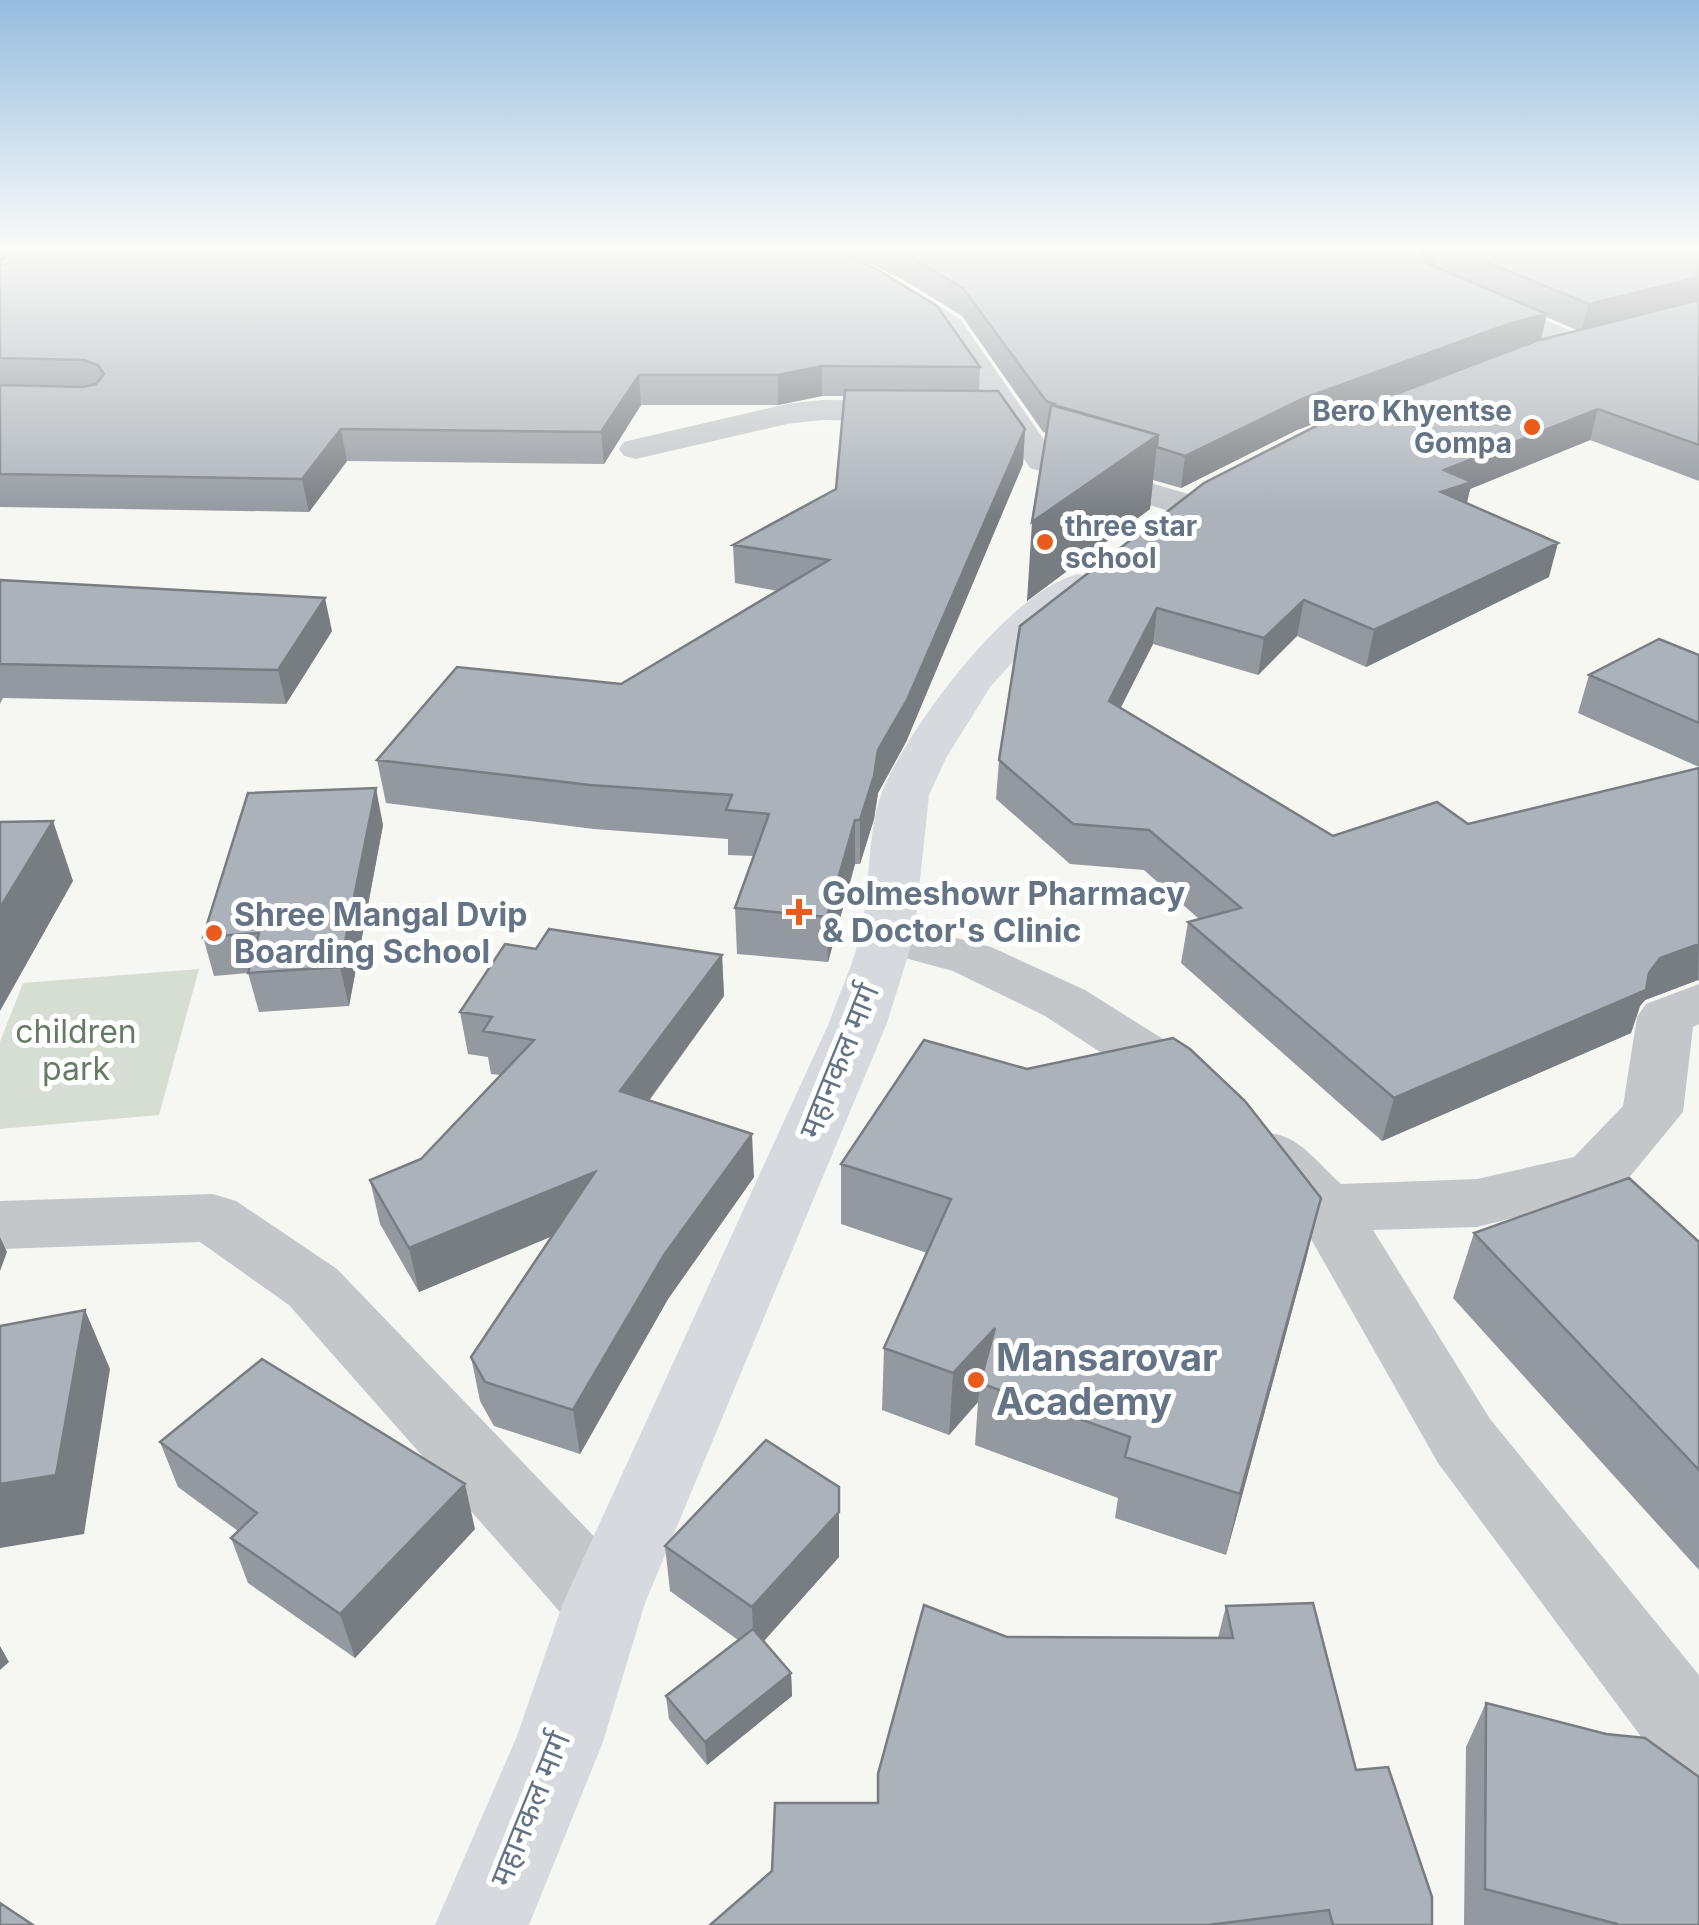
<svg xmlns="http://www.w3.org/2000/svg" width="1699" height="1925" font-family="Inter,'Noto Sans Devanagari',sans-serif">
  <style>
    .green { fill: #d6ddd3 }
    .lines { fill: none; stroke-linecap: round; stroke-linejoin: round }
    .street { fill: #c3c7ca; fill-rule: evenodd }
    .secondary { fill: #d6dadf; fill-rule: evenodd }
    .wall { fill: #93999f; fill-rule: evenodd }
    .shaded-wall { fill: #787d82 }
    .building { fill: #abb2b9; stroke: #787d82; stroke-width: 2.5 }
    .poi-dot { fill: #ea5c1e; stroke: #fff; stroke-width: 4 }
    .labels { text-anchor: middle; stroke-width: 10; stroke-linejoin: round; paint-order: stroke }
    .far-poi-label { font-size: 28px; font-weight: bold; fill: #647485; stroke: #fff; text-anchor: end }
    .poi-label { font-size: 32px; font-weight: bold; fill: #647485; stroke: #fff; text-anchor: start }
    .park-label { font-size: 32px; fill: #667b63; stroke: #fff }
    .street-label { font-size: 32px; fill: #647485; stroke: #fff }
    .near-poi-label { font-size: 38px; font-weight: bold; fill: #647485; stroke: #fff; text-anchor: start }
  </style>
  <rect width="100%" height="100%" fill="#f6f6f2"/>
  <path class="green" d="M199,969L159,1115L0,1129V1042L23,983Z"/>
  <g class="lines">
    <path class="street" d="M787,246H821L900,282L960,319L1054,454L1198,497L1203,505L1198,513L1185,516L1030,468L939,331L880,294Z
      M1478,290L1589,339L1594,345L1589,351H1569L1468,304L1464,298Z
      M822,400L916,401L927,404L932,411L927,418L916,421L822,420L787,424L636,459L624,456L619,449L624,442L636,439L787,404Z
      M887,920L991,947L1085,990L1217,1073L1226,1087L1217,1101L1196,1107L1175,1101L1045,1016L953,971L868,948L860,936L868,924Z
      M1699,984V1024L1693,1027L1683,1112L1618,1191L1477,1227L1373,1230L1490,1419L1699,1675V1785L1668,1773L1438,1463L1303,1225L1245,1168L1236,1152L1245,1136C1291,1123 1309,1155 1341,1184L1477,1179L1574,1157L1623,1106L1637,1017L1646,1004Z
      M213,1194L236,1201L337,1269L633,1577L645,1603L633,1629L604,1640L575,1629L289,1305L200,1242L0,1249V1201Z"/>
    <path class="secondary" d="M1078,574L1092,578L1098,586L1026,647L991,686L946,758L929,795L914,936L887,1023L645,1603L603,1742L529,1925H435L517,1736L563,1603L829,1023C839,994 853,965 860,936C871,892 866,834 882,792C908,728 1009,591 1078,574Z"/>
  </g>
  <path class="wall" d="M831,246H1699V481L1590,440L1470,489L1467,503L1549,577L1366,667L1297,636L1258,675L1153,644L1120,708L1333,836L1468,824L1699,768V981L1698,980L1645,1000L1640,1006L1631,1033L1382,1141L1181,963L1188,922L1199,919L1144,870L1070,864L996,799L999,760L1020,626L1520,347L1505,352L1297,430L1181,488L1153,480L1150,509L1027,601L1047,433L1043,432L962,316L902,279ZM1546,317L1579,331L1541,340Z
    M0,265L980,367L979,391L1025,429L1023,464L906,742L878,793L874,819L860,864H855L828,962L737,954L735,908L754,856L728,855V839L594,829L386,803L377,760L621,684L778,591L735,583L733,545L836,489L844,396H822L778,405H641L604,464L347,461L309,512L0,507Z
    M0,580L332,631L286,704L3,698L0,704Z
    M1699,655V767L1578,713L1589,675Z
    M383,825L349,1006L259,1012L248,973L214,976L203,937Z
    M536,949L722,955L724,996L649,1101L754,1177L668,1299L580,1454L494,1426L480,1401L471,1357L552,1236L419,1292L380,1224L370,1180L421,1159L500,1075L491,1074L488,1057L468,1054L460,1012Z
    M841,1164L1321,1198L1306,1259L1226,1555L1115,1518L1118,1498L975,1445L978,1402L949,1435L882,1410L884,1348L927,1253L841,1224Z
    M1474,1233L1699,1242V1570L1453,1298Z
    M160,1442L475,1529L355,1658L248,1583L231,1538L238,1531L178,1487Z
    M665,1546L839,1557L764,1641L791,1673L792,1696L707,1765L669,1719L666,1696L738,1640L670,1591Z
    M1226,1606L1356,1770L1432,1925H710L877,1803L1007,1637L1218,1638Z
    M1486,1703L1699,1925H1464L1466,1747Z"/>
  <path class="shaded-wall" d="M0,246H26L0,264Z
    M1425,246H1438L1433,269L1421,270V252Z
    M1699,277V303L1581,332L1589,304Z
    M1547,314L1540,342L1505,352L1297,430L1181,488L1185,456L1302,399L1511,323Z
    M822,366V396L778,405V375Z
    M639,375L641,405L604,464L601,432Z
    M1598,409L1590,440L1470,489L1464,515L1433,525L1444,470Z
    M341,429L347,461L309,512L302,479Z
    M1025,429L1023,464L906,742L878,793L874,819L860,864V820L878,750Z
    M1158,435L1150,509L1027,601L1032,522Z
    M1558,543L1549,577L1366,667L1374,630Z
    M325,598L332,631L286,704L278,670Z
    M1304,600L1297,636L1258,675L1264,638Z
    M1157,608L1153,644L1105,739L1109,701Z
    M376,788L383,825L349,1006L340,967Z
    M855,820V864L828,962L827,917Z
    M53,821L73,881L0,1011V908Z
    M1699,944L1698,980L1645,1000L1640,1006L1631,1033L1382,1141L1394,1098L1660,958Z
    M722,955L724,996L624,1134L620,1091Z
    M752,1134L754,1177L668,1299L580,1454L573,1410L664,1255Z
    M595,1172L600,1216L419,1292L409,1248Z
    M1321,1198L1306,1259L1226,1555L1240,1494Z
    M0,1237L7,1252L0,1271Z
    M85,1310L110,1369L84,1534L0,1548V1484Z
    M995,1328L980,1383L978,1402L949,1435L953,1373Z
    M465,1484L475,1529L355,1658L340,1614Z
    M839,1487V1557L754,1652L752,1607Z
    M0,1646L9,1662L0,1670Z
    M791,1673L792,1696L707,1765L705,1742Z"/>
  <path class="building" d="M27,246H830L878,270L937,306L980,367L822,366L778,375H639L601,432L341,429L302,479L0,474V385L83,387L96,384L104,374L98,365L84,360L0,358V265L5,264Z
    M889,246H1425L1421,252L1426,263L1547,314L1511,323L1302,399L1185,456L1157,447L1158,435L1054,405L1055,404L1046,401L963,288L902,252Z
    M1448,246H1699V277L1589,304Z
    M1699,300V445L1598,409L1444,470L1472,482L1441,492L1558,543L1374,630L1304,600L1264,638L1157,608L1109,701L1333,836L1437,802L1468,824L1699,768V944L1660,958L1649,973L1646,990L1394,1098L1188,922L1241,908L1149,830L1073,824L999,760L1020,626L1204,483L1330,419L1536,341Z
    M845,390L998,391L1025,429L907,700L878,750L874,776L860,820H855L827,917L735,908L769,814L726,810L732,795L590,785L377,760L457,667L621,684L829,560L733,545L836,489Z
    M1051,405L1158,435L1032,522Z
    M0,580L325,598L278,670L0,664Z
    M1659,639L1699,655V723L1589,675Z
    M376,788L340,967L248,973L259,933L203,937L248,793Z
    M53,821L0,908V822Z
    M549,929L722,955L620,1091L752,1134L664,1255L573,1410L485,1382L471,1357L595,1172L409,1248L370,1180L421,1159L534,1040L483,1031L492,1017L460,1012L505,944L536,949Z
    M1173,1038L1190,1049L1245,1101L1321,1198L1240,1494L1125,1457L1130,1437L980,1383L995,1328L953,1373L884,1348L951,1199L841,1164L924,1040L1027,1069Z
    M1629,1178L1699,1242V1470L1474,1233Z
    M85,1310L56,1475L0,1484V1326Z
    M262,1359L465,1484L340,1614L231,1538L257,1513L160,1442Z
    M766,1440L839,1487V1512L752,1607L665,1546Z
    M1313,1603L1356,1770L1388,1767L1432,1897V1925H1333L1329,1910L1208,1925H710L772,1871L775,1803H878V1774L924,1605L1007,1637L1233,1638L1226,1606Z
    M753,1629L791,1673L705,1742L666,1696Z
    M1486,1703L1606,1734L1645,1738L1699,1777V1925H1617V1924L1485,1889Z
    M0,1903L33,1925H0Z"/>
  <linearGradient id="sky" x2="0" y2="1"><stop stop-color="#96bcdd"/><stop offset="0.48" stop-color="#fbfbf9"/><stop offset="1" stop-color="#fbfbf9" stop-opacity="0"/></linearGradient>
  <rect width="1699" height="516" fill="url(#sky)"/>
  <g class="poi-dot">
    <circle cx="1532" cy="427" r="10"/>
    <circle cx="1045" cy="542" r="10"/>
    <path d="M794 897h10v10h10v10h-10v10h-10v-10h-10v-10h10z"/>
    <circle cx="214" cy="933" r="10"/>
    <circle cx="976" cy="1380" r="10"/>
  </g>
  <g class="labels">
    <g class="far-poi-label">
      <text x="1512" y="421">Bero Khyentse<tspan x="1512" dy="32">Gompa</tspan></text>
      <text x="1065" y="536" text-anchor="start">three star<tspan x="1065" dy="32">school</tspan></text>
    </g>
    <g class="poi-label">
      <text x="822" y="905">Golmeshowr Pharmacy<tspan x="822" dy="37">&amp; Doctor's Clinic</tspan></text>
      <text x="234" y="926">Shree Mangal Dvip<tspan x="234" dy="37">Boarding School</tspan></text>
    </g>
    <g class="park-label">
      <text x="76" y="1043">children<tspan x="76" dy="37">park</tspan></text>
    </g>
    <g class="street-label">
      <text transform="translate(839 1061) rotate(-68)" y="11">महानकल मार्ग</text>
      <text transform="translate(530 1809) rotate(-68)" y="11">महानकल मार्ग</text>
    </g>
    <g class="near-poi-label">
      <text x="996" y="1371">Mansarovar<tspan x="996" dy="44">Academy</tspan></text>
    </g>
  </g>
</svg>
